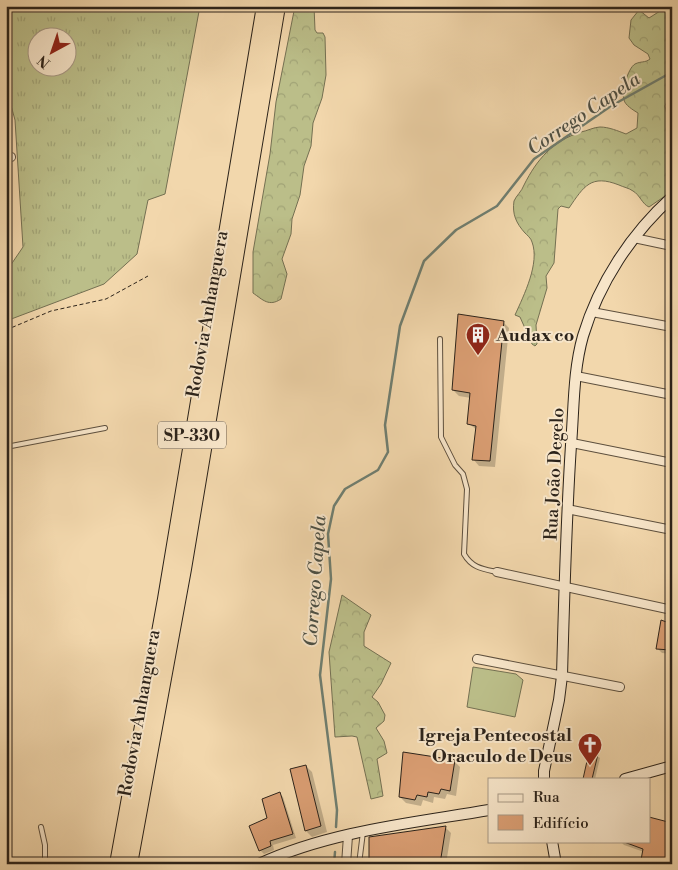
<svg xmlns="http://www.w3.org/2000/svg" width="678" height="870" font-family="'Libre Bodoni',serif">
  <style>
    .grass { fill: url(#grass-tufts); stroke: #747052; fill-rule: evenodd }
    .forest { fill: url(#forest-crowns); stroke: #747052 }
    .garden { fill: #bbbe89; stroke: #747052 }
    .shadow { fill: #0003 }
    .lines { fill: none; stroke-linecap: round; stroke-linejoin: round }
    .stream { stroke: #6f7e70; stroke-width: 2.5 }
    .building { fill: #d99d72; stroke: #2c231a }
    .lane-casing { stroke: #5e503e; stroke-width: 6 }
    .street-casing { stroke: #5e503e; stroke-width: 10 }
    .secondary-casing { stroke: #2c231a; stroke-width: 12 }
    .highway-casing { stroke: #2c231a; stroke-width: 16 }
    .path { stroke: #2c231a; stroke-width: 1; stroke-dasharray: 4 2.5; stroke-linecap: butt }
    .lane { stroke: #f7e5c9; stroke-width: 4 }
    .street { stroke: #f7e5c9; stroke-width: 8 }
    .secondary { stroke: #f7e5c9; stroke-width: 10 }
    .highway { stroke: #f2d7ac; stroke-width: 14 }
    .labels { text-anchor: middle; stroke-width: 4; stroke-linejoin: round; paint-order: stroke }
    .shield { fill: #f7e5c9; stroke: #695d4e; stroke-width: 1 }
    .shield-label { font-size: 16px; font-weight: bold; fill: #2c231a }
    .street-label { font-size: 18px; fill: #2c231a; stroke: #f7e5c9 }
    .poi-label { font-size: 18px; font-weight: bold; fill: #2c231a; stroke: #f7e5c9; text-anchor: start }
    .water-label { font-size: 19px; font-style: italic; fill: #4d5045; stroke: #f7e5c9 }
  </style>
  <defs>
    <pattern id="grass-tufts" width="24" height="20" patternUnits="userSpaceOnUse" patternTransform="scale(1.25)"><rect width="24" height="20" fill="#bbbe89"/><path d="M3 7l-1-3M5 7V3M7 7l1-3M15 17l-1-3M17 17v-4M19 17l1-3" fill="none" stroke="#a1a376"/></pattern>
    <pattern id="forest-crowns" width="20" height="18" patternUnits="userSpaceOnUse" patternTransform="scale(1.25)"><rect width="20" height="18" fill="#bbbe89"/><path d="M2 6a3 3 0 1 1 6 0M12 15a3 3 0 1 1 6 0" fill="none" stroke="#a1a376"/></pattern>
  </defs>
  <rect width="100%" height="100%" fill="#f2d7ac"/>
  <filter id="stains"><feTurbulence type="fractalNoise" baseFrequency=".004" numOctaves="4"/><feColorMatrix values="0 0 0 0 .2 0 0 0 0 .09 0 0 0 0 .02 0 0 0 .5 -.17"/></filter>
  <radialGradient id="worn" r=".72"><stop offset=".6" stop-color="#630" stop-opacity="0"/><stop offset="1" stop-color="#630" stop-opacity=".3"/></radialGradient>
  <path class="grass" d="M6,6H200L165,194L148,200L137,254L104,284L6,321V272L23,247L15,120L6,87ZM38,38H68V68H38Z"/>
  <path class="forest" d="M295,6H314L315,30L317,33H323L325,37L326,75L322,98L313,123L311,146L304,166L300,195L292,219L291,234L282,259L287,274L281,299C269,307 263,300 253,293V252L270,154L276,102Z
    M636,6H646L639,10L649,18L668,6H672V88L665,106L667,115L672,119V187L665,196L649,207C642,204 640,195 633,191C629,188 623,187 619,185C591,174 584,186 569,208L561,206L558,209L554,263L546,276L547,288L536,325L537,344L535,346L532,344L520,317L515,315C524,295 540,263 532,242C531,238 527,235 525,233C516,223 512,214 514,201C516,196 522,191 524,185C537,159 553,141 581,132C587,131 594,127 600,127C609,127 618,131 626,134L637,128L638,113C633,110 625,105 624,100C621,92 628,68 635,64C641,61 645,63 650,59L648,54L634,45L629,38L631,20L639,10Z
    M342,595L371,615L364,632V646L391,663L381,684L372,697L378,702L385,715L384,721L376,728L384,741L387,753L377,759L383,796L371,799L357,737L352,736L335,737L329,652Z"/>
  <path class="garden" d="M473,667L516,674L523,680L515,717L467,707Z"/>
  <path class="shadow" d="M503,322L509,328L495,467L479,466L473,459L477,430L468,423L471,398L459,396L453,390Z
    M672,625V654L662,653L658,649Z
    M597,756L600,758L595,779H585Z
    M454,761L460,767L456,796L447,794L445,799L434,797L433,803L423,800L421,806L406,803L400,797Z
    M306,766L312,772L327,832L312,837L306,831Z
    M279,793L283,797L296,838L273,845L274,850L264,854L260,850Z
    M445,827L451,833L446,864H371Z
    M620,841H649L672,864H646L642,860L644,852L624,845Z"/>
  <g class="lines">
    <path class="stream" d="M336,827L337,810L320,675L331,579L328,534L334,506L345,489L378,470L388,452L385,425L400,326L424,261L456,230L497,206L534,159L611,106L672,72
      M334,864L335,852"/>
  </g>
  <path class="building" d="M458,314L504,321L490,461L472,460L476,426L467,424L470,393L452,390Z
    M661,620L672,624L671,650L656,649Z
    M403,752L455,760L450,791L441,789L439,794L428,792L427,797L417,795L415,800L399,797Z
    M589,752L598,754L592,779H583Z
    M306,765L321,826L305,831L290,769Z
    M280,792L293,834L270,841L271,846L259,851L249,826L267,818L262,799Z
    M649,817L672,823V864H652L641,860L643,849L624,842L649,841Z
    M446,826L440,864H369V837Z"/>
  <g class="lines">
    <defs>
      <path id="lane" d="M440,339L441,437L455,465L463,474L467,489L464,554C472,568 483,569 497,572
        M6,447L105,428
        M41,827L45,845V864
        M359,864L363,832"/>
      <path id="street" d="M6,158L11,157
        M634,238L672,246
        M592,312L672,327
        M576,376L672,395
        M572,443L672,463
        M567,509L672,530
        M497,572L672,610
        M477,659L620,687
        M346,864L348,836
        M585,864H600"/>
      <path id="secondary" d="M544,779V771L559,700L562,676C564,599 566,522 571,445C574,409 573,371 583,336C599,283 631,234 672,197
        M625,779L672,766
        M552,841L556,864
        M259,864C330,831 413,823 489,810"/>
      <path id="highway" d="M117,864L165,599L264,6
        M130,864L184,569L278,6"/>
    </defs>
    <use href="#lane" class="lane-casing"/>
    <use href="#street" class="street-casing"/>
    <use href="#secondary" class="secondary-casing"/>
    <use href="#highway" class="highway-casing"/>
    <path class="path" d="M6,330L51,311L106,299L148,276"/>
    <use href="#lane" class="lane"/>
    <use href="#street" class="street"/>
    <use href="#secondary" class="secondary"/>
    <use href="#highway" class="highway"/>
  </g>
  <defs>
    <symbol id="building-pin" viewBox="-11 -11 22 30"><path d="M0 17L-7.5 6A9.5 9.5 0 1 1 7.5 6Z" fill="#8f2418" stroke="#f7e5c9"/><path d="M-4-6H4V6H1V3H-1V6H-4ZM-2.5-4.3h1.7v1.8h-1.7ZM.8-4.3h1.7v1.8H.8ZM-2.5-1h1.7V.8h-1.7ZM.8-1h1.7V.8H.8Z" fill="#fff"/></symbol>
    <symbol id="church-pin" viewBox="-11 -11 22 30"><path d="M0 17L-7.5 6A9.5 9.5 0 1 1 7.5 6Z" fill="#8f2418" stroke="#f7e5c9"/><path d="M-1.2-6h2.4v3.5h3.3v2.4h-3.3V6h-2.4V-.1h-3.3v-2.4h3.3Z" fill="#fff"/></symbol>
  </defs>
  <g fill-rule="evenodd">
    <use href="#building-pin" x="464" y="321" width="28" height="38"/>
    <use href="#church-pin" x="576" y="731" width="28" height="38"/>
  </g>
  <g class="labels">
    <rect class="shield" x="158" y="421.5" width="68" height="27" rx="4"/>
    <g class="shield-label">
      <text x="192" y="441">SP-330</text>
    </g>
    <g class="street-label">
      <text transform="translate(207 314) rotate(-80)" y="6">Rodovia Anhanguera</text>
      <text transform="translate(554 474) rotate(-87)" y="6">Rua João Degelo</text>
      <text transform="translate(139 713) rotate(-80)" y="6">Rodovia Anhanguera</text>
    </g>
    <g class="poi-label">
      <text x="496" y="341">Audax co</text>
      <text x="572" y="741" text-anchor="end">Igreja Pentecostal<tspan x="572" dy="21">Oraculo de Deus</tspan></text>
    </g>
    <g class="water-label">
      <text transform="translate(583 113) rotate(-34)" y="7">Corrego Capela</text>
      <text transform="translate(314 581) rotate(-86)" y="7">Corrego Capela</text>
    </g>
  </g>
  <rect width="678" height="870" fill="none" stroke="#f2d7ac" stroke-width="25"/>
  <rect x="8" y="8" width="663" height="855" fill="none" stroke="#2c231a" stroke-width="2.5"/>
  <rect x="12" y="12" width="653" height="845" fill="none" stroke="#2c231a"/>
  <rect x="488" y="778" width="162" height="65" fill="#f7e5c9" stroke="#a69783"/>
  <rect x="498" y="794" width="25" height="8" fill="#f7e5c9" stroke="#a69783"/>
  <text x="533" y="802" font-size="15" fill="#2c231a">Rua</text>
  <rect x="498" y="815" width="25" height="15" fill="#d99d72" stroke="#a69783"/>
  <text x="533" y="828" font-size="15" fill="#2c231a">Edifício</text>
  <g transform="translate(52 52) rotate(220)"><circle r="24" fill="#f7e5c9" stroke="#a69783"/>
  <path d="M0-4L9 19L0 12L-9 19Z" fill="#8f2418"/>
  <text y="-8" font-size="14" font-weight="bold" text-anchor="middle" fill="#2c231a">N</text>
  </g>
  <rect width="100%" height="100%" filter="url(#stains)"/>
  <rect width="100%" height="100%" fill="url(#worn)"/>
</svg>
